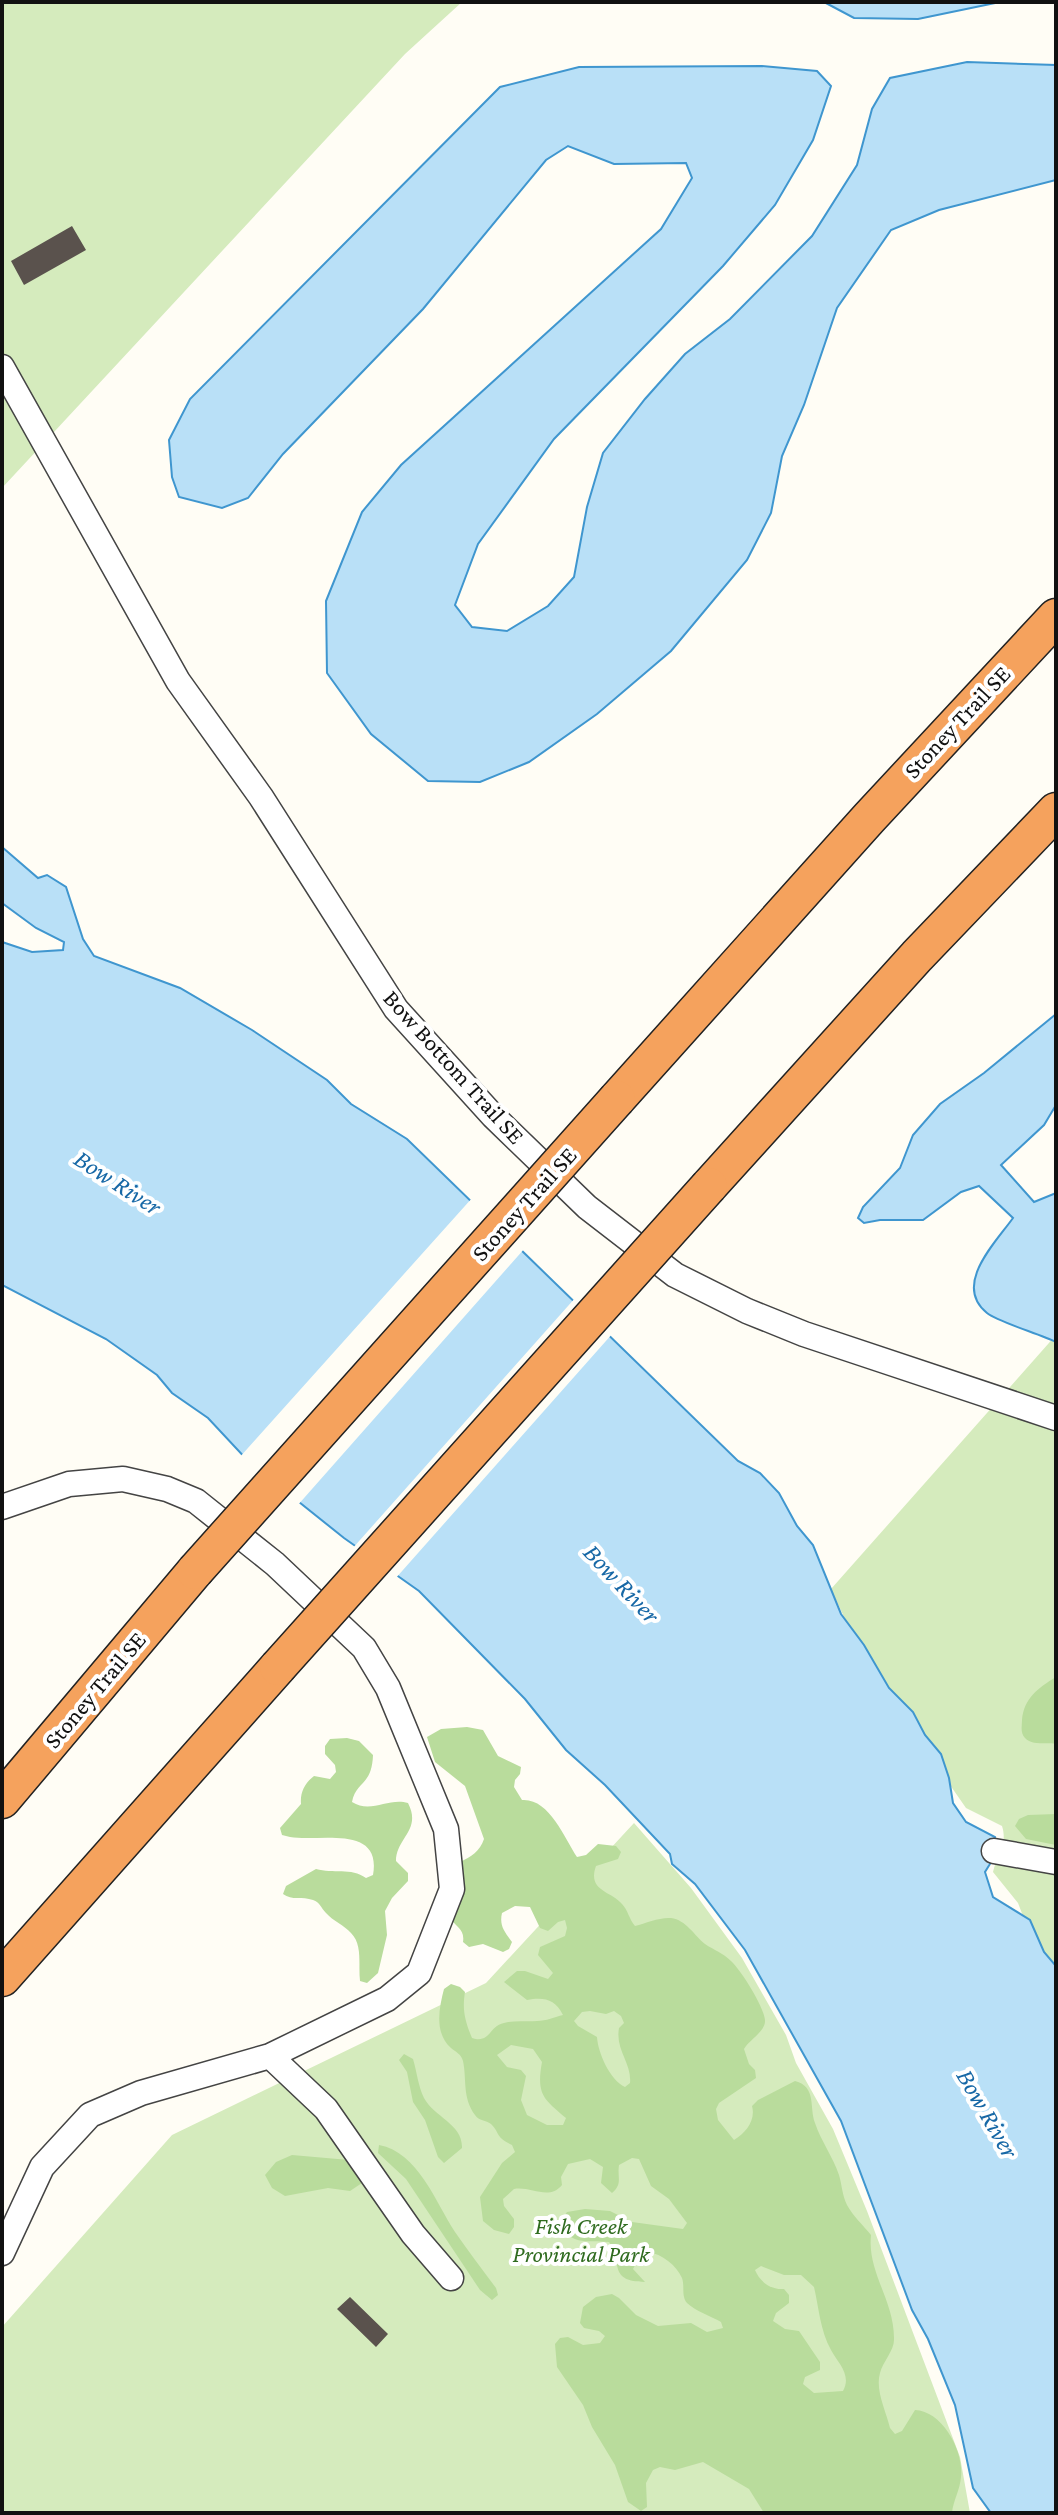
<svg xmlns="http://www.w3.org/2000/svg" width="1058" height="2515" font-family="'Crimson Pro',serif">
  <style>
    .green { fill: #d5ebbd }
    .forest { fill: #b9dc9c; fill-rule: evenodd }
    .water { fill: #b9e0f7; stroke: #3f96cf; stroke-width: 2 }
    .pier { fill: #fffdf5 }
    .building { fill: #5a524d }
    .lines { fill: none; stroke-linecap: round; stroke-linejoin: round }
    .minor-casing { stroke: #444; stroke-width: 27 }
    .highway-casing { stroke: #222; stroke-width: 39 }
    .minor { stroke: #fff; stroke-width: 24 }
    .highway { stroke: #f5a25d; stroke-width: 36 }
    .highway-bridge-casing { stroke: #222; stroke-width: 39; stroke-linecap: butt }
    .highway-bridge { stroke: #f5a25d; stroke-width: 36 }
    .labels { text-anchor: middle; stroke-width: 8; stroke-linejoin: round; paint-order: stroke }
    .street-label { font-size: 24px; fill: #111; stroke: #fff }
    .park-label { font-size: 24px; font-style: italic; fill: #2f6b1f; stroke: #fff }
    .water-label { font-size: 26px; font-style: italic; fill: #1768a6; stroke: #fff }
  </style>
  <rect width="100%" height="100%" fill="#fffdf5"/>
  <path class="green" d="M2,2H462L405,54L2,488Z
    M1056,1335V2002L1018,1903L993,1872C997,1854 1008,1845 1002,1826L966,1808L866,1664L831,1589Z
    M634,1823L691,1888L742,1958L786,2035L796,2063L833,2129L867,2211L960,2457L970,2513H2V2327L172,2135L486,1983Z"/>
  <path class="forest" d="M1056,1677V1744C1047,1742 1032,1746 1025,1738C1020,1733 1022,1726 1022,1720C1024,1698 1038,1688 1056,1677Z
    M467,1727L483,1730L498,1756L521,1767L520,1774L515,1780L514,1787L522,1800C549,1798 564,1837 577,1857L586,1855L598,1844L616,1846L621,1852L618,1859L596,1866C587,1891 611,1891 622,1904C628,1910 629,1919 635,1926C646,1923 660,1917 671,1918C686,1920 694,1935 705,1944C714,1950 723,1953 731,1961C741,1970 764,2007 765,2020C766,2031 749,2040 744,2049L749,2064L755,2070L756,2078L719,2103L716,2109L718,2120L734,2140C746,2133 756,2120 752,2106L758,2100L795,2081C817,2087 809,2107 815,2123C821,2141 833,2157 839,2175C842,2185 842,2195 847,2205C853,2216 863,2225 871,2235C867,2272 894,2300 894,2338C895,2350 883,2361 880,2373C875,2390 886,2411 890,2428L895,2434L902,2431L915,2410C943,2411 964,2452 961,2477C960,2490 953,2501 952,2513H764L749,2489L703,2462L675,2470L660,2467L653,2470L646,2483L647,2507L641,2511L628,2502L615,2465L592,2427L583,2405L557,2367L555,2344L560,2338L568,2337L583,2345L600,2343L605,2336L599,2331L584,2328L580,2323L583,2307L596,2297L612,2294L619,2298L636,2315L658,2326L691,2323L707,2332L723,2328L721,2322C711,2316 695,2311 687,2303C681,2296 685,2286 682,2278C676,2265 662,2254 648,2252L640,2256L633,2269L645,2282C608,2281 623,2264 609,2242C588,2240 565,2247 562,2219L567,2212L585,2209L610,2211L632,2222L683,2229L687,2223L669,2199L651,2186L639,2159L632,2158L619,2165C617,2177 623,2184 612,2193L601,2183L603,2167L590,2159L568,2164L561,2177L562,2185C549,2201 531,2186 514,2189L503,2199L504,2206L514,2219V2227L509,2234L494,2230L483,2221L480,2197L502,2163L515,2152L512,2145C494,2136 501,2134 491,2124C486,2120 479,2121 475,2115C462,2097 467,2080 463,2061C461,2054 456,2052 451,2048C434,2033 439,2008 444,1989L451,1984L460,1987L465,1992C462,2010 465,2021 472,2038C490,2044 489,2026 504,2023C515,2020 526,2022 537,2021C546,2021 555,2017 563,2015C555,1999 544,1997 527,2000L504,1982L517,1971H525L548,1979L553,1973L538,1955L540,1947L565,1936L567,1928L565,1920L558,1922L548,1931L540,1928L530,1907L515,1906L502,1913C499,1926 505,1932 512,1942L509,1949L503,1952L483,1944L469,1947L463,1942C465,1929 456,1927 449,1917L460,1862C471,1857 480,1851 484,1839L465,1786L435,1762L427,1737L441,1729ZM590,2011L606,2014L614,2011L621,2016L624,2023L619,2028C615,2050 632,2063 630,2083L625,2087C610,2080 598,2053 597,2037L578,2026L574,2021L582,2012ZM511,2045L533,2049L542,2062C536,2095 544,2099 566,2118L563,2125H547L527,2115L521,2100L526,2076L521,2070L507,2067L497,2055ZM761,2266L784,2275H801L814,2287C819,2308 820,2330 831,2350C838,2363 852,2375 843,2391L814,2393L803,2384L805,2377L820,2370V2362L799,2331L785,2329L773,2321L776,2313L789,2303V2295L784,2289C771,2290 760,2282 755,2270Z
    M347,1738L359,1741L373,1755C372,1786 356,1781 352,1802C371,1814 389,1797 408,1803C422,1830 396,1838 396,1861L408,1873V1881L392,1898L385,1911L387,1935L378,1973L367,1983L360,1981C358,1965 363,1945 351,1933C344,1925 333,1921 326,1913C321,1908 320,1902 313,1900C302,1896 292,1901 283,1894L286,1886L316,1869C333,1874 351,1867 366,1878L373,1875C382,1824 320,1842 290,1837L282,1835L280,1828L301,1804C300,1792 305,1783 314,1776L330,1779L336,1772L335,1765L325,1754V1746L330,1739Z
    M1056,1814V1845L1026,1839L1015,1826L1019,1819L1028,1815Z
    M404,2054L413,2059C417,2072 418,2086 424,2098C434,2117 463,2124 462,2148L444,2163L438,2157L425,2120L413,2102L407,2072L399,2060Z
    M379,2145C418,2152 436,2203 455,2232C468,2251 482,2269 496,2288L498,2295L492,2300L480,2290L406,2179L378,2153Z
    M292,2155L349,2160L364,2176L362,2183L350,2191L328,2188L285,2196L272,2188L265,2175L276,2162Z"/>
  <path class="water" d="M824,2H1000L918,19L854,18Z
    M967,62L1056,65V180L939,210L891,230L837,308L804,405L782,456L771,513L747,560L671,651L597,714L529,762L480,782L428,781L371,734L327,673L326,601L362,512L401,465L661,229L692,178L686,163L614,164L568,146L546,160L423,309L283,454L248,498L222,508L179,497L172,477L169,440L190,399L500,87L579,67L762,66L817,71L831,86L813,140L775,205L723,266L554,439L478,544L455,605L472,627L507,631L548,606L574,577L587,507L603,453L645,399L685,354L730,319L812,236L857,165L872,109L890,78Z
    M2,847L38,878L47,875L66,887L83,939L94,956L180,988L252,1030L327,1080L351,1104L407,1139L738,1461L760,1473L779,1493L797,1526L813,1545L841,1614L864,1645L889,1688L913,1712L925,1735L941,1754L949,1778L953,1803L966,1822L995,1837L990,1864L985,1872L993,1897L1030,1920L1044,1952L1056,1966V2513H991L973,2488L955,2405L928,2339L912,2310L841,2121L745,1950L695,1884L672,1864L670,1854L605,1785L566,1750L525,1699L419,1591L344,1538L249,1462L208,1418L172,1393L157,1375L106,1339L2,1285V942L32,952L63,950L64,942L36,928L2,903Z
    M1056,1014V1105L1044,1125L1001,1165L1034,1202L1056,1193V1342C1040,1334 998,1322 987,1313C952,1285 996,1242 1013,1218L979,1186L961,1192L923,1220H880L864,1223L858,1218L863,1207L900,1168L913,1135L940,1104L984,1073Z"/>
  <path class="pier" d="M473,1197L525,1248L297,1506L239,1458Z
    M576,1297L613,1333L395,1579L352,1549Z"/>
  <path class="building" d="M72,226L86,250L24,285L11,261Z
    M350,2297L388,2334L376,2347L337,2309Z"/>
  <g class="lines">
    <defs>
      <path id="minor" d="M2,367L178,681L261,797L396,1009L493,1116L587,1207L675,1275L747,1311L804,1334L1056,1418
        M2,1507L69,1484L123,1479L167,1489L196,1501L275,1564L364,1648L388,1688L446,1829L452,1889L419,1973L387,1999L270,2056L141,2093L90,2115L42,2167L2,2253
        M994,1851L1056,1862
        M270,2056L326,2109L413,2234L451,2278"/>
      <path id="highway" d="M617,1099L869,818L1056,617
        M709,1186L917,956L1056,811
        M2,1800L195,1571
        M2,1978L278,1667"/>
    </defs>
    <use href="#minor" class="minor-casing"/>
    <use href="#highway" class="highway-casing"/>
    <use href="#minor" class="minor"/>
    <use href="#highway" class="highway"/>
    <defs>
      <path id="highway-bridge" d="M195,1571L617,1099
        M278,1667L709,1186"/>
    </defs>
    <use href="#highway-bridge" class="highway-bridge-casing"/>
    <use href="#highway-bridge" class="highway-bridge"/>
  </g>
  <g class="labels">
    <g class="street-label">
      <text transform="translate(957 722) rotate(-47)" y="8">Stoney Trail SE</text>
      <text transform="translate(454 1067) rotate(48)" y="8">Bow Bottom Trail SE</text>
      <text transform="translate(524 1204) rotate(-48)" y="8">Stoney Trail SE</text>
      <text transform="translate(95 1690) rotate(-50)" y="8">Stoney Trail SE</text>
    </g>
    <g class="park-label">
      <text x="581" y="2234">Fish Creek<tspan x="581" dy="28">Provincial Park</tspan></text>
    </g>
    <g class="water-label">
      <text transform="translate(118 1182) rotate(33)" y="9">Bow River</text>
      <text transform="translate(622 1583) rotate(47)" y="9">Bow River</text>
      <text transform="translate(988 2113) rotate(60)" y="9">Bow River</text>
    </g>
  </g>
  <rect width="1058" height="2515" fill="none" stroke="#111111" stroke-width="8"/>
</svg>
